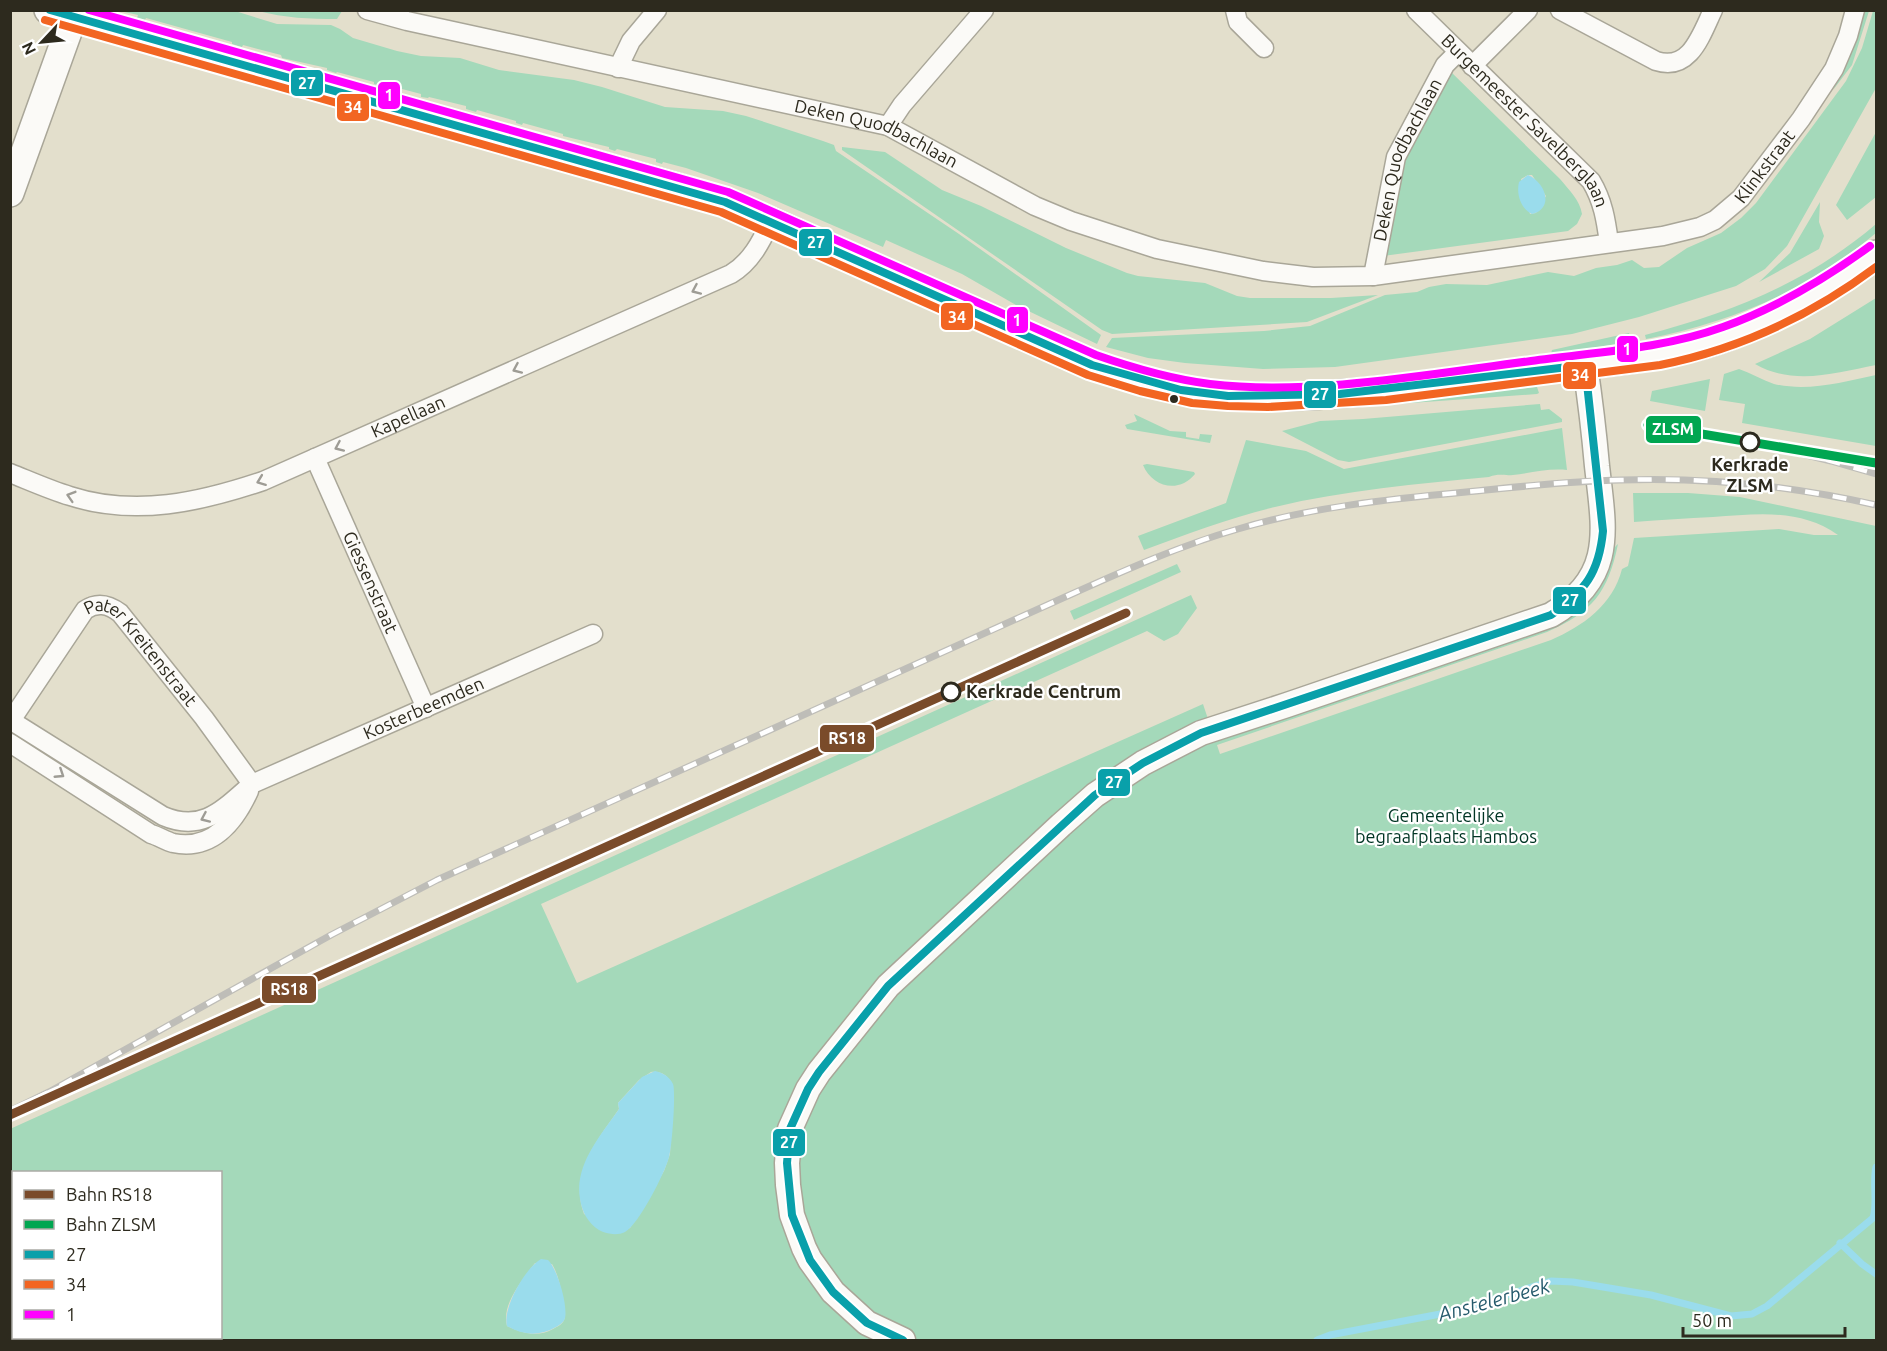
<svg xmlns="http://www.w3.org/2000/svg" width="1887" height="1351" font-family="Ubuntu,sans-serif">
  <style>
    .green { fill: #a4d9ba; fill-rule: evenodd }
    .water { fill: #9adcec }
    .lines { fill: none; stroke-linecap: round; stroke-linejoin: round }
    .stream { stroke: #9adcec; stroke-width: 7 }
    .minor-casing { stroke: #a9a698; stroke-width: 21 }
    .tertiary-casing { stroke: #a9a698; stroke-width: 27 }
    .secondary-casing { stroke: #a9a698; stroke-width: 30 }
    .minor { stroke: #fbfaf7; stroke-width: 18 }
    .tertiary { stroke: #fbfaf7; stroke-width: 24 }
    .secondary { stroke: #fbfaf7; stroke-width: 27 }
    .rail-casing { stroke: #bebdb8; stroke-width: 7 }
    .rail { stroke: #fff; stroke-width: 4.5; stroke-dasharray: 14; stroke-linecap: butt }
    .bus-1-casing { stroke: #fff; stroke-width: 12 }
    .bus-2-casing { stroke: #fff; stroke-width: 12 }
    .bus-3-casing { stroke: #fff; stroke-width: 12 }
    .bus-1 { stroke: #09a0aa; stroke-width: 8 }
    .bus-2 { stroke: #f26522; stroke-width: 8 }
    .bus-3 { stroke: #f0f; stroke-width: 8 }
    .rail-1-casing { stroke: #fff; stroke-width: 14 }
    .rail-2-casing { stroke: #fff; stroke-width: 14 }
    .rail-1 { stroke: #7a4b2a; stroke-width: 9 }
    .rail-2 { stroke: #00a651; stroke-width: 9 }
    .oneway { stroke: #9e9c95 }
    .bus-dot { fill: #2d2a1e; stroke: #fff; stroke-width: 2 }
    .stop-dot { fill: #fff; stroke: #2d2a1e; stroke-width: 3 }
    .labels { text-anchor: middle; stroke-width: 4.5; stroke-linejoin: round; paint-order: stroke }
    .street-label { font-size: 18px; fill: #2d2a1e; stroke: #fff }
    .stop-label { font-size: 18px; font-weight: bold; fill: #2d2a1e; stroke: #fff }
    .park-label { font-size: 18px; fill: #003524; stroke: #fff }
    .water-label { font-size: 20px; font-style: italic; fill: #255a6c; stroke: #fff }
    .line-badge { stroke: #fff; stroke-width: 2 }
    .badge-label { font-size: 16px; text-anchor: middle; font-weight: bold; fill: #fff }
  </style>
  <rect width="100%" height="100%" fill="#e3dfcc"/>
  <path class="green" d="M120,11H235L277,24L331,25L340,29L353,38L397,51L421,56L460,58L499,70L574,80L602,87L665,107L723,111L746,116L823,141L834,145L836,151L959,234L1101,335L1097,344L1016,305L962,274L886,240L883,247L758,193L686,168L663,162L662,164L656,162V159L617,149L615,151L609,149V147L563,136V134L523,123L522,125L516,123V121L477,110L476,112L466,109V106L429,97L428,98L421,97V94L383,84L382,86L374,84V82L337,72L336,73L327,70V68L282,58L281,55L243,45L242,47L232,44V42L146,18L145,20L137,18L138,15Z
    M258,11H342L337,19C309,19 285,18 258,11Z
    M1862,11H1869L1852,65L1833,90L1842,72Z
    M1873,11H1876V88L1787,246L1765,269L1736,286L1639,317L1572,334L1335,367L1263,369L1185,363L1148,358L1106,347L1112,338L1264,331L1310,326L1385,295L1417,292L1429,287L1446,284L1487,285L1548,272L1574,276L1596,268L1617,265L1632,260L1644,268L1659,267L1687,248L1721,233L1741,218L1756,203L1846,81L1862,48Z
    M1450,71L1560,179C1569,190 1580,200 1582,214L1577,224L1568,231L1383,256L1402,160ZM1528,175H1532L1546,196L1536,213L1530,214L1521,179Z
    M1876,132V197L1847,220L1836,205Z
    M842,147L885,152L942,190L981,206L1066,248L1127,273L1138,276L1205,283L1237,296L1250,298H1331L1378,295L1307,322L1112,334L1102,330L842,150Z
    M1820,202L1819,222L1824,236L1819,249L1759,282L1790,253Z
    M1876,224V233C1806,291 1735,321 1646,339L1645,335C1732,312 1807,283 1876,224Z
    M1876,298V365C1836,373 1793,386 1755,364L1810,339Z
    M1629,333L1631,342L1551,354L1552,350Z
    M1739,369C1751,373 1762,380 1774,384C1808,392 1843,382 1876,375V446L1742,423L1745,404L1719,400L1724,374Z
    M1710,379L1705,411L1650,401L1652,391Z
    M1537,387L1539,393L1537,394L1383,405L1382,401Z
    M1540,404L1541,410L1549,409L1562,419V422L1349,462L1338,460L1282,431L1320,421L1363,419Z
    M1134,414L1170,431L1186,432V437L1199,439L1200,434L1212,435L1210,443L1127,429L1125,425L1137,421Z
    M1562,428L1567,470C1549,468 1531,473 1513,475C1503,476 1500,473 1489,477C1418,484 1345,490 1275,507C1230,518 1187,534 1144,550L1138,536L1226,503L1246,440L1306,451L1344,469Z
    M1147,464L1194,472L1195,474C1179,494 1152,487 1143,465Z
    M1633,493H1688L1740,497L1876,526V1340H11L10,1129L1191,595L1197,608L1178,634L1164,641L1147,631L541,904L577,983L1203,704L1215,740L1553,626C1575,614 1594,602 1605,579C1609,569 1610,550 1618,544C1608,593 1592,612 1547,632L1217,745L1220,754L1551,640C1583,626 1613,605 1622,569L1628,566L1634,538L1779,529L1814,535H1838C1800,508 1757,514 1713,517C1687,518 1661,520 1634,522ZM651,1072C662,1071 669,1076 673,1086L670,1154L664,1171L630,1228L615,1234L584,1214C569,1173 597,1141 619,1109L618,1103L639,1080ZM14,1172H220V1338H14ZM535,1263L552,1264C558,1274 560,1285 562,1296C563,1303 567,1313 564,1320C562,1325 558,1326 553,1329C537,1338 523,1333 507,1326C501,1304 523,1280 535,1263Z
    M1177,564L1181,572L1074,620L1070,611Z"/>
  <path class="water" d="M1528,175C1545,182 1555,208 1532,214C1521,209 1516,194 1519,182Z
    M655,1071C663,1073 669,1076 673,1084C676,1092 672,1147 669,1157C665,1173 639,1224 625,1232C617,1236 606,1234 599,1230C588,1223 582,1212 580,1199C574,1165 601,1135 619,1109L618,1103L642,1077Z
    M541,1259L548,1260C557,1268 568,1305 565,1318C564,1322 560,1325 556,1327C540,1336 523,1336 507,1326C502,1309 525,1268 541,1259Z"/>
  <g class="lines">
    <path class="stream" d="M1840,1243L1862,1264L1876,1274
      M1317,1340L1330,1335L1456,1311L1551,1281L1573,1282L1651,1295L1731,1316L1752,1314L1767,1306L1873,1218C1878,1201 1872,1184 1876,1167"/>
    <defs>
      <g id="minor">
        <path id="s1" d="M367,10L407,21L888,126L1035,206L1071,221L1157,249L1263,271L1313,277L1373,276L1663,236L1700,227L1715,220L1741,198L1801,119L1834,69L1848,36L1855,10"/>
        <path d="M1235,10L1238,22L1264,48"/>
        <path id="s2" d="M1416,10L1591,181C1603,201 1606,220 1609,243"/>
        <path d="M1560,10L1656,61C1690,72 1701,35 1713,10"/>
        <path d="M1472,66L1528,10"/>
        <path d="M618,68L631,41L657,10"/>
        <path d="M888,126L902,105L984,10"/>
        <path id="s3" d="M1373,276L1396,157L1445,65L1458,52"/>
        <path id="s4" d="M315,458L426,708"/>
        <path id="s5" d="M10,473C30,481 50,490 70,496C135,517 201,502 263,481L731,274C751,262 761,242 771,221"/>
        <path id="s6" d="M10,720L163,816C203,833 223,809 252,784L593,634"/>
        <path id="s7" d="M10,722L85,610C97,602 108,604 120,613L204,718L252,784"/>
        <path d="M10,743L151,834C158,836 166,841 173,843C212,851 235,822 249,791"/>
      </g>
      <path id="tertiary" d="M903,1340L867,1323L833,1292L810,1260L804,1248L792,1215L788,1185L787,1163L790,1129L808,1089L819,1072L888,986L1061,825L1095,795L1143,763L1201,733L1287,705L1551,615C1616,577 1604,529 1597,466C1594,432 1590,399 1585,365"/>
      <path id="secondary" d="M48,10L677,187L725,202L771,221L1092,365C1136,380 1182,394 1229,396C1333,401 1436,383 1540,370C1603,362 1667,359 1727,337C1781,317 1831,289 1876,254
        M10,193L73,18"/>
    </defs>
    <use href="#minor" class="minor-casing"/>
    <use href="#tertiary" class="tertiary-casing"/>
    <use href="#secondary" class="secondary-casing"/>
    <use href="#minor" class="minor"/>
    <use href="#tertiary" class="tertiary"/>
    <use href="#secondary" class="secondary"/>
    <defs>
      <path id="rail" d="M1745,440L1831,461L1876,474
        M10,1111L49,1092L331,935L437,880L1065,597C1121,572 1178,546 1238,529C1312,507 1389,499 1466,492C1517,487 1568,481 1620,480C1706,477 1792,486 1876,505"/>
    </defs>
    <use href="#rail" class="rail-casing"/>
    <use href="#rail" class="rail"/>
    <defs>
      <path id="bus-1" d="M50,10L725,202L1092,365L1181,390L1228,396L1340,394L1585,365
        M903,1340L867,1323L833,1292L810,1260L792,1215L787,1163L790,1129L808,1089L819,1072L888,986L1095,795L1143,763L1201,733L1551,615C1585,591 1599,573 1603,531L1585,365"/>
      <path id="bus-2" d="M45,20L721,212L1088,375L1140,391L1192,403L1228,406L1268,407L1386,400L1660,365C1740,349 1812,315 1876,267"/>
      <path id="bus-3" d="M89,10L728,192L1096,355C1133,368 1171,379 1210,384C1312,396 1430,374 1531,361C1596,352 1662,349 1723,327C1776,308 1825,279 1870,246"/>
    </defs>
    <use href="#bus-1" class="bus-1-casing"/>
    <use href="#bus-2" class="bus-2-casing"/>
    <use href="#bus-3" class="bus-3-casing"/>
    <use href="#bus-1" class="bus-1"/>
    <use href="#bus-2" class="bus-2"/>
    <use href="#bus-3" class="bus-3"/>
    <defs>
      <path id="rail-1" d="M10,1115L1126,613"/>
      <path id="rail-2" d="M1648,425L1876,463"/>
    </defs>
    <use href="#rail-1" class="rail-1-casing"/>
    <use href="#rail-2" class="rail-2-casing"/>
    <use href="#rail-1" class="rail-1"/>
    <use href="#rail-2" class="rail-2"/>
  </g>
  <defs><path id="oneway-chevron" d="M-2-3.5L2.5 0L-2 3.5" fill="none" stroke-width="1.6" stroke-linecap="round" stroke-linejoin="round" transform="scale(1.5)"/></defs>
  <g class="oneway">
    <use href="#oneway-chevron" transform="translate(696 290) rotate(156)"/>
    <use href="#oneway-chevron" transform="translate(517 369) rotate(156)"/>
    <use href="#oneway-chevron" transform="translate(339 447) rotate(156)"/>
    <use href="#oneway-chevron" transform="translate(261 481) rotate(159)"/>
    <use href="#oneway-chevron" transform="translate(71 496) rotate(-163)"/>
    <use href="#oneway-chevron" transform="translate(60 774) rotate(33)"/>
    <use href="#oneway-chevron" transform="translate(205 818) rotate(156)"/>
  </g>
  <circle class="bus-dot" cx="1174" cy="399" r="5"/>
  <g class="stop-dot">
    <circle cx="1750" cy="442" r="9"/>
    <circle cx="951" cy="692" r="9"/>
  </g>
  <g class="labels">
    <g class="street-label">
      <text dy="6" stroke="none"><textPath href="#s2" startOffset="156">Burgemeester Savelberglaan</textPath></text>
      <text dy="6" stroke="none"><textPath href="#s1" startOffset="525">Deken Quodbachlaan</textPath></text>
      <text dy="6" stroke="none"><textPath href="#s3" startOffset="122">Deken Quodbachlaan</textPath></text>
      <text dy="6" stroke="none"><textPath href="#s1" startOffset="1470">Klinkstraat</textPath></text>
      <text dy="6" stroke="none"><textPath href="#s5" startOffset="420">Kapellaan</textPath></text>
      <text dy="6" stroke="none"><textPath href="#s4" startOffset="136">Giessenstraat</textPath></text>
      <text dy="6" stroke="none"><textPath href="#s7" startOffset="212">Pater Kreitenstraat</textPath></text>
      <text dy="6" stroke="none"><textPath href="#s6" startOffset="470">Kosterbeemden</textPath></text>
    </g>
    <g class="stop-label">
      <text x="1750" y="471">Kerkrade<tspan x="1750" dy="21">ZLSM</tspan></text>
      <text x="966" y="698" text-anchor="start">Kerkrade Centrum</text>
    </g>
    <g class="park-label">
      <text x="1446" y="822">Gemeentelijke<tspan x="1446" dy="21">begraafplaats Hambos</tspan></text>
    </g>
    <g class="water-label">
      <text transform="translate(1494 1300) rotate(-15)" y="7">Anstelerbeek</text>
    </g>
  </g>
  <g class="line-badge">
    <rect x="290" y="69" width="34" height="28" rx="6" fill="#09a0aa"/>
    <rect x="377" y="81" width="24" height="29" rx="6" fill="#f0f"/>
    <rect x="336" y="93" width="34" height="29" rx="6" fill="#f26522"/>
    <rect x="798" y="228" width="35" height="29" rx="6" fill="#09a0aa"/>
    <rect x="940" y="302" width="34" height="29" rx="6" fill="#f26522"/>
    <rect x="1006" y="306" width="23" height="28" rx="6" fill="#f0f"/>
    <rect x="1616" y="335" width="23" height="28" rx="6" fill="#f0f"/>
    <rect x="1562" y="361" width="35" height="29" rx="6" fill="#f26522"/>
    <rect x="1303" y="380" width="34" height="29" rx="6" fill="#09a0aa"/>
    <rect x="1645" y="415" width="57" height="29" rx="6" fill="#00a651"/>
    <rect x="1552" y="586" width="35" height="29" rx="6" fill="#09a0aa"/>
    <rect x="819" y="724" width="56" height="29" rx="6" fill="#7a4b2a"/>
    <rect x="1097" y="768" width="34" height="29" rx="6" fill="#09a0aa"/>
    <rect x="261" y="975" width="56" height="29" rx="6" fill="#7a4b2a"/>
    <rect x="772" y="1128" width="34" height="29" rx="6" fill="#09a0aa"/>
  </g>
  <g class="badge-label">
    <text x="307" y="89">27</text>
    <text x="389" y="101">1</text>
    <text x="353" y="113">34</text>
    <text x="816" y="248">27</text>
    <text x="957" y="323">34</text>
    <text x="1017" y="326">1</text>
    <text x="1627" y="355">1</text>
    <text x="1580" y="381">34</text>
    <text x="1320" y="400">27</text>
    <text x="1673" y="435">ZLSM</text>
    <text x="1570" y="606">27</text>
    <text x="847" y="744">RS18</text>
    <text x="1114" y="788">27</text>
    <text x="289" y="995">RS18</text>
    <text x="789" y="1148">27</text>
  </g>
  <rect width="1887" height="1351" fill="none" stroke="#2d2a1e" stroke-width="24"/>
  <rect x="12" y="1171" width="210" height="168" fill="#ffffff" stroke="#abaaa5" stroke-width="1.5"/>
  <rect x="24" y="1190" width="30" height="9" fill="#7a4b2a" stroke="#abaaa5" stroke-width="1.5"/>
  <text x="66" y="1201" font-size="18" fill="#2d2a1e">Bahn RS18</text>
  <rect x="24" y="1220" width="30" height="9" fill="#00a651" stroke="#abaaa5" stroke-width="1.5"/>
  <text x="66" y="1231" font-size="18" fill="#2d2a1e">Bahn ZLSM</text>
  <rect x="24" y="1250" width="30" height="9" fill="#09a0aa" stroke="#abaaa5" stroke-width="1.5"/>
  <text x="66" y="1261" font-size="18" fill="#2d2a1e">27</text>
  <rect x="24" y="1280" width="30" height="9" fill="#f26522" stroke="#abaaa5" stroke-width="1.5"/>
  <text x="66" y="1291" font-size="18" fill="#2d2a1e">34</text>
  <rect x="24" y="1310" width="30" height="9" fill="#ff00ff" stroke="#abaaa5" stroke-width="1.5"/>
  <text x="66" y="1321" font-size="18" fill="#2d2a1e">1</text>
  <g transform="translate(42 42) rotate(244)" stroke="#ffffff" stroke-width="4.5" paint-order="stroke">
  <path d="M0-4.5L10 22L0 15L-10 22Z" fill="#2d2a1e"/>
  <text y="-9" font-size="16" font-weight="bold" text-anchor="middle" fill="#2d2a1e">N</text>
  </g>
  <path d="M1683 1327v9h162v-9" fill="none" stroke="#2d2a1e" stroke-width="3"/>
  <text x="1692" y="1327" font-size="18" fill="#2d2a1e" stroke="#ffffff" stroke-width="4.5" paint-order="stroke">50 m</text>
</svg>
